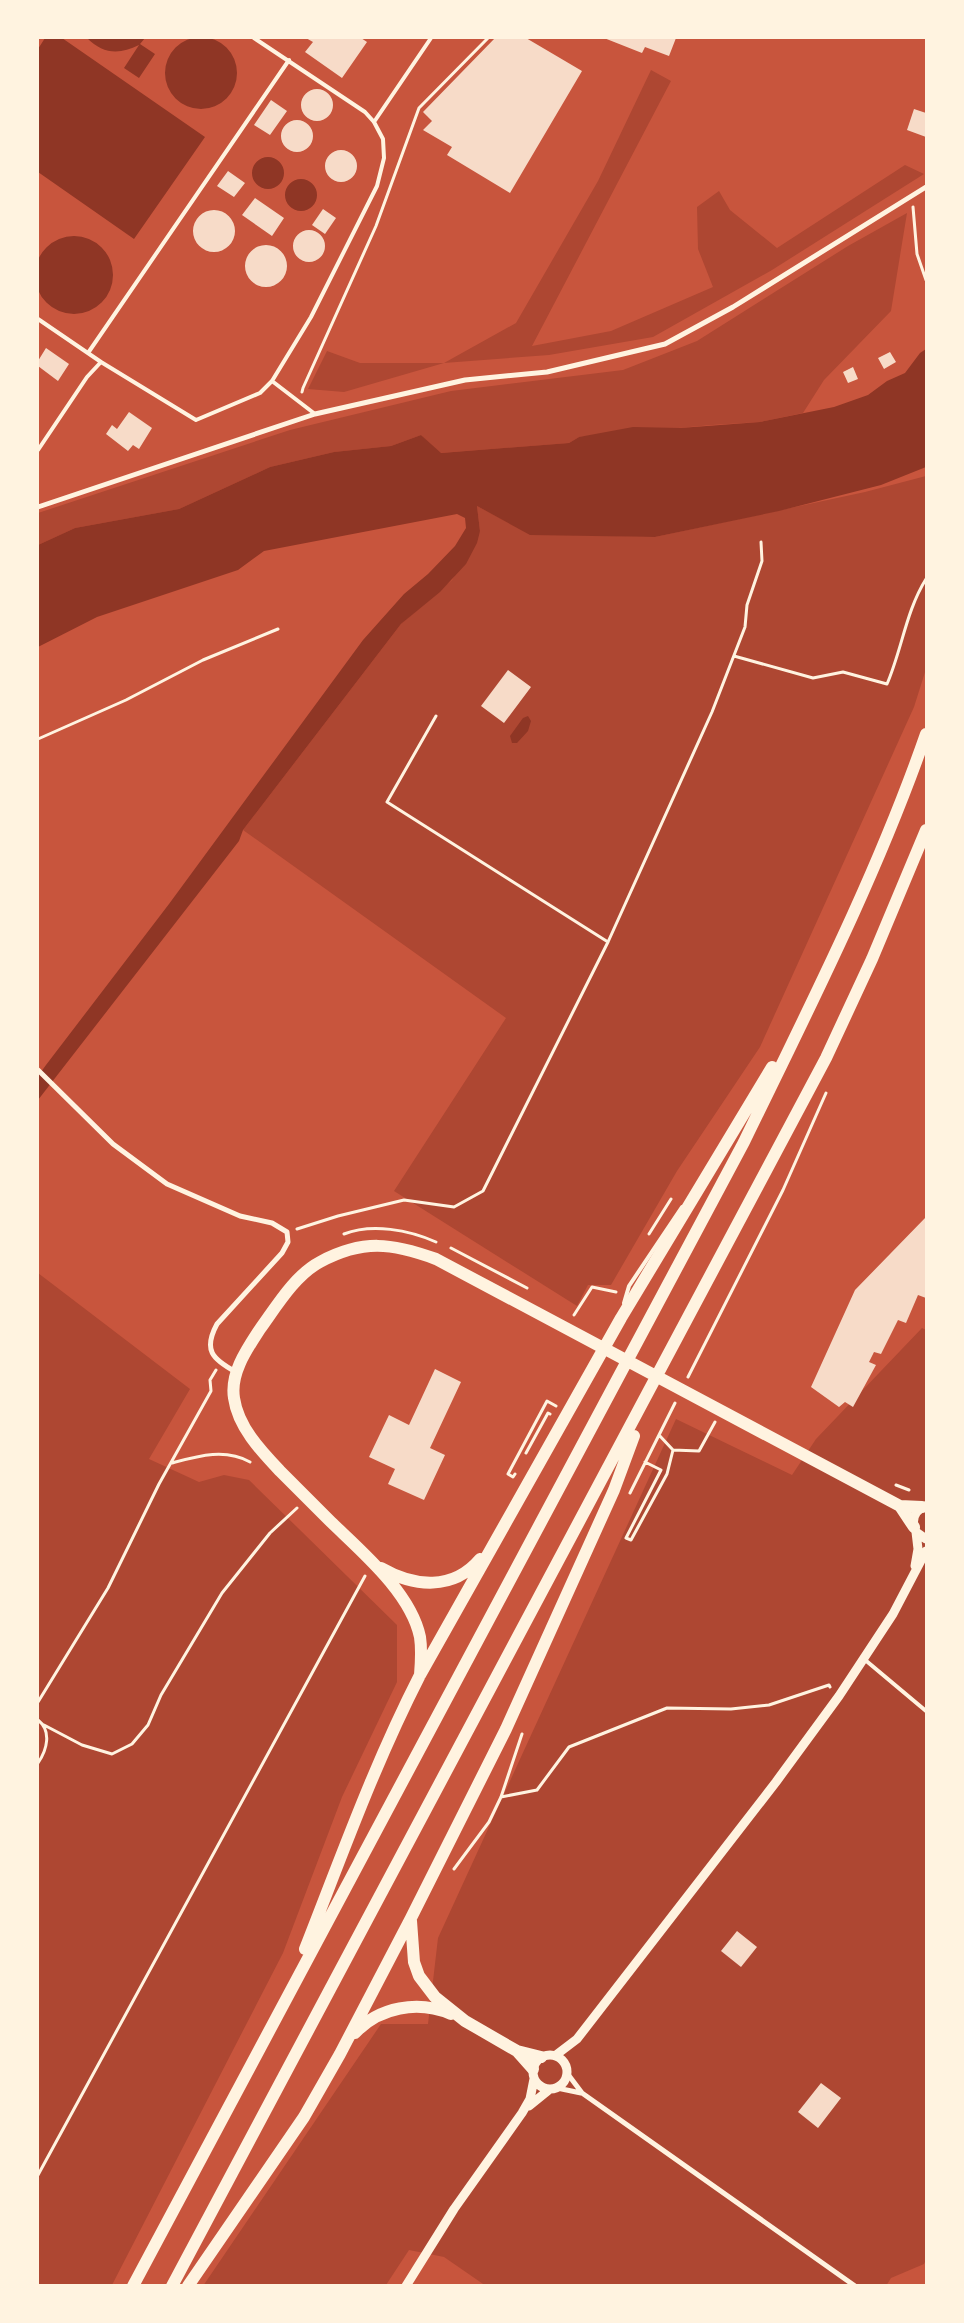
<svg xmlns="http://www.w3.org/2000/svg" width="964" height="2323" font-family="Figtree,sans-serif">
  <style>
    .green { fill: #ae4732 }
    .water { fill: #8f3625 }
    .building { fill: #f7dbc8 }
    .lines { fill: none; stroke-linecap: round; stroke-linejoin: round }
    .path { stroke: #fff3e0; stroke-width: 3 }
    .service { stroke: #fff3e0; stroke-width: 4 }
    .minor { stroke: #fff3e0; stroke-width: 5 }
    .tertiary { stroke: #fff3e0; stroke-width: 9 }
    .trunk { stroke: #fff3e0; stroke-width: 12 }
  </style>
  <rect width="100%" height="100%" fill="#c8553d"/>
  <path class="green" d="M651,70L671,81L532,346L611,331L713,287L698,249L697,207L719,191L730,210L777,248L905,165L924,174L772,270L653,337L549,355L444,363L344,392L308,389L327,351L360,363H444L516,323L598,181Z
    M907,213L891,311L824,380L803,413L760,422L712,425L579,437L569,443L440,453L421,435L391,446L334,452L270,467L179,509L75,528L38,545V513L290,430L451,391L623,370L697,341L848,246Z
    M926,476V669L914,707L760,1047L677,1171L611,1285H588L577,1306L394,1191L506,1018L243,830L401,624L452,580L480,531L477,506L530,534L655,537L865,492Z
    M38,1273L190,1389L149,1459L199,1482L224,1475L249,1480L397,1625V1682L342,1797L283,1953L112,2285H38Z
    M922,1328L926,1330V2260L924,2264L891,2278L886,2286H486L444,2257L409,2250L386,2285L203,2286L381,2024H428L438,1938L676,1419L792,1475L816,1439Z"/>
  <path class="water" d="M165 73a36 36 0 1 1 72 0a36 36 0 1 1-72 0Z
    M45,38H62L205,137L134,239L38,172V49Z
    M87,38H145L140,44L155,54L139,78L124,68L139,45C119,55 103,54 87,38Z
    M252 173a16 16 0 1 1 32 0a16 16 0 1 1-32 0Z
    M285 195a16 16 0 1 1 32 0a16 16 0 1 1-32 0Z
    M35 275a39 39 0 1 1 78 0a39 39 0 1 1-78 0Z
    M926,349V467L881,485L779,511L655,537L530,535L477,506L480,531L477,543L466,564L440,592L401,624L243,830L239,841L38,1100V1076L46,1065L169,904L363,640L404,594L428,574L455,546L466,528L465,518L457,514L264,551L238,570L97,617L38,647V545L75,528L179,509L270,467L334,452L391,446L421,435L441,453L569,443L579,437L633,427L680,428L760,422L834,407L868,395L887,381L905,373L920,353Z
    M528,716L531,721L528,731L517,743H512L510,736L523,718Z"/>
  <path class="building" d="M306,38H361L367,42L342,78L305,52L313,42Z
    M495,38H526L582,71L510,193L447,155L452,147L423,130L432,121L423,112Z
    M604,38H676L669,56L645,47L642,53Z
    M301 105a16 16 0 1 1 32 0a16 16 0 1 1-32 0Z
    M271,100L287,111L270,135L254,125Z
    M914,109L926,113V137L907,130Z
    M281 136a16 16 0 1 1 32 0a16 16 0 1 1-32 0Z
    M325 166a16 16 0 1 1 32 0a16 16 0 1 1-32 0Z
    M228,171L245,183L234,197L217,186Z
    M255,198L284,218L272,236L242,215Z
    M323,209L336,218L325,234L312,225Z
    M193 231a21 21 0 1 1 42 0a21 21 0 1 1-42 0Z
    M293 246a16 16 0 1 1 32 0a16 16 0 1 1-32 0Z
    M245 266a21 21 0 1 1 42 0a21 21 0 1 1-42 0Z
    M46,348L69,364L58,381L38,366V361Z
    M890,352L896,362L884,369L878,358Z
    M853,367L858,379L848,383L843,372Z
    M129,412L152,428L139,449L133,445L128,451L106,434L112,425L117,429Z
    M508,670L531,687L504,723L481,706Z
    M926,1217V1298L918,1295L906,1323L898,1320L881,1354L874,1352L869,1362L876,1365L853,1407L845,1402L839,1407L811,1387L855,1290Z
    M435,1369L461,1382L430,1448L445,1455L424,1500L388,1484L395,1469L369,1457L389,1415L409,1425Z
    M737,1931L757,1947L741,1967L721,1951Z
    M821,2083L841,2098L818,2128L798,2112Z"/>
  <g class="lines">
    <path class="path" d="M913,207L917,254L926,280
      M302,392L303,388L376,226L419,108L488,38
      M734,656L813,678L843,672L887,684C902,649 906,611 926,579
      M436,716L387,802L608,942
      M38,739L126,700L203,660L278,629
      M297,1229L338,1216L404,1200L454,1207L483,1191L608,942L712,712L745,627L747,605L762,561L761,542
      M344,1234C372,1223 409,1230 436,1242
      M649,1234L671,1199
      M451,1248L527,1288
      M574,1315L592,1287L616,1292
      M688,1377L783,1190L826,1093
      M673,1450L699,1451L715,1422
      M526,1453L548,1413L550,1414
      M645,1462L661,1470L626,1538L631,1540L667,1474L673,1450L659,1435
      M172,1463C198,1456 225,1448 250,1462
      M515,1474L513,1477L508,1474L547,1401L556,1406
      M896,1485L909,1490
      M630,1493L675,1403
      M38,1702L108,1588L159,1484L211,1391L210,1380L216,1370
      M38,1720C52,1731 47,1750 38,1763
      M44,1725L82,1745L112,1754L132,1744L148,1725L161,1695L222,1593L270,1533L297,1508
      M501,1797L537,1790L569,1747L667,1708L731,1709L769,1705L829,1685L830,1687
      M454,1869L489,1822L501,1797L522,1734
      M38,2175L365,1576"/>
    <path class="service" d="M374,122L431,38
      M38,319L101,362
      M88,353L289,60
      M272,381L315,414
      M38,450L87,377L101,362L196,420L260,393L272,381L311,317L377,186L384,158L383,139L374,122L365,112L254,38
      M624,1303L629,1286L682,1207
      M864,1659L926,1711"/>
    <path class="minor" d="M38,507L315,414L465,380L547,372L665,344L733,307L926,187
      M38,1070L113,1144L167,1184L240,1216L272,1223L287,1232L288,1242L282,1253L217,1324C203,1350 212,1359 236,1372
      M567,2073L582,2093L855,2286
      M557,2088L581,2093"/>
    <path class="tertiary" d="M925,1506C914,1511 911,1521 916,1532L926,1539
      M915,1566L918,1549L916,1532
      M533 2072a17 17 0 1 1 34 0a17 17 0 1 1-34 0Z
      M556,2055L577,2039L776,1782L839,1696L893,1614L926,1551
      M529,2106L550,2089
      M406,2286L454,2209L522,2113L530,2099L534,2079"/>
    <path class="trunk" d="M900,1506L914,1527
      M381,1568C414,1587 453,1591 480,1559
      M420,1675C421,1663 422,1650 420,1637C411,1593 362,1552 331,1522C314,1505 297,1488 280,1471C261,1451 238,1427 234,1398C230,1373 247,1349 260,1329C276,1307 295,1275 320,1262C363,1239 392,1243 436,1259L900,1506L922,1507
      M411,1921L414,1962L419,1976L435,1997L465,2021L517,2051L533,2069
      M305,1949C342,1855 374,1765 420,1675L621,1318L772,1067
      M355,2033C379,2007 418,2000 451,2014
      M517,2051L541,2057
      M133,2286L744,1142C809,1008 877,875 926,734
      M172,2286L826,1058L872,959L926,830
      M188,2286L304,2117L340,2054L411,1918L506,1729L614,1490L634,1436"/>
  </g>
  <rect width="964" height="2323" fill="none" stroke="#fff3e0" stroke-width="78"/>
</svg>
